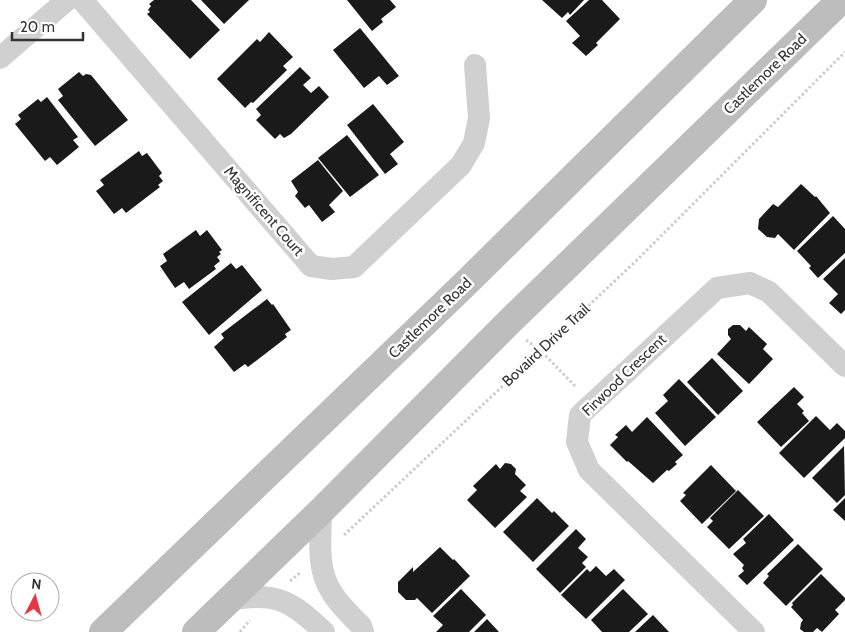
<svg xmlns="http://www.w3.org/2000/svg" width="845" height="632" font-family="Cabin,sans-serif">
  <style>
    .building { fill: #1a1a1a }
    .lines { fill: none; stroke-linecap: round; stroke-linejoin: round }
    .path { stroke: #cdcdcd; stroke-width: 3; stroke-dasharray: 2.5 2.5; stroke-linecap: butt }
    .street { stroke: #d0d0d0; stroke-width: 22 }
    .secondary { stroke: #bdbdbd; stroke-width: 28 }
    .labels { text-anchor: middle; stroke-width: 5; stroke-linejoin: round; paint-order: stroke }
    .street-label { font-size: 15px; fill: #333; stroke: #fff }
  </style>
  <rect width="100%" height="100%" fill="#fff"/>
  <path class="building" d="M154,0H191L220,30L190,59L147,14L150,12L148,10L151,6L149,4Z
    M201,0H249L224,24Z
    M347,0H390L396,7L381,19L383,22L372,31Z
    M542,0H584L570,15L568,12L562,18Z
    M589,0H602L620,19L596,43L598,45L586,56L572,43L580,36L566,21Z
    M360,28L399,76L387,85L379,76L364,88L333,50Z
    M269,32L293,57L283,66L287,70L253,103L251,102L245,108L217,79L257,39L260,42Z
    M300,67L311,78L303,85L311,93L319,86L329,97L291,134L284,138L280,134L275,139L256,120L261,115L256,109Z
    M79,72L83,76L86,74L91,75L128,120L95,146L58,100L63,96L58,89Z
    M47,97L78,137L73,140L79,147L57,165L50,157L45,161L15,124L21,119L18,115L38,99L41,102Z
    M373,104L404,142L390,154L398,164L385,174L347,125Z
    M347,135L379,175L350,197L318,158Z
    M139,151L142,156L147,153L162,173L159,176L163,181L158,185L160,187L126,213L122,208L114,214L96,191L104,185L100,180Z
    M318,160L343,191L329,205L335,212L322,222L309,205L305,208L295,196L298,192L291,181Z
    M801,184L815,197L816,196L830,213L794,250L778,234L775,238L767,237L758,229L759,219L773,204L778,207Z
    M833,216L845,229V253L818,278L809,268L811,266L797,251Z
    M196,230L200,236L207,230L222,250L219,252L221,254L217,257L220,261L214,266L216,269L189,289L184,282L175,288L160,266L167,261L163,254Z
    M845,258V310L841,314L829,303L838,294L823,279Z
    M231,263L236,269L242,265L262,290L209,335L182,302Z
    M267,299L272,305L273,304L291,330L285,334L287,337L248,367L245,364L234,372L214,347L224,338L221,334Z
    M733,325H740L746,331L749,327L767,344L763,349L773,359L749,384L717,354L731,339L728,335V329Z
    M712,358L743,391L718,415L687,382Z
    M679,379L716,417L685,446L655,413L668,401L663,395Z
    M794,387L804,397L797,404L804,411L802,413L809,421L781,447L757,422Z
    M816,416L830,430L837,423L845,431V438L804,478L779,453Z
    M647,417L683,455L675,462L677,464L669,471L667,470L653,483L628,461L627,462L610,445L618,437L615,435L626,425L632,432Z
    M844,446L845,495L837,503L812,478Z
    M505,463L511,464L516,469L515,474L526,485L520,491L527,497L495,528L467,500L477,490L473,486L496,464L500,469Z
    M711,465L736,491L702,524L680,501L686,495L683,493Z
    M738,490L764,516L729,549L707,527L713,521L710,518Z
    M537,498L552,513L554,511L569,526L533,562L503,532Z
    M845,498V521L833,510Z
    M769,514L794,540L747,585L738,576L744,571L742,568L744,565L733,554L746,543L743,539Z
    M576,529L586,539L578,548L588,557L582,563L586,567L560,593L536,569Z
    M798,544L823,569L786,606L763,583L769,576L767,574Z
    M440,547L453,560L454,559L470,576L432,613L417,598L415,600H406L398,592V582L413,567V572Z
    M596,566L606,576L614,569L625,580L586,619L561,595L587,569L590,572Z
    M821,574L845,598V600L835,610L839,614L822,632L817,628L813,632H804L800,629L801,623L803,620L791,607L793,605L792,603Z
    M461,589L486,615L469,632H436L443,625L433,616Z
    M623,589L648,614L629,632H602L591,620Z
    M653,615L669,632H635Z
    M487,619L499,632H474Z"/>
  <g class="lines">
    <path class="path" d="M526,340L540,350L576,387
      M344,535L635,262L845,52
      M290,581L301,572
      M240,632L250,620"/>
    <path class="street" d="M82,0L311,266L332,269L354,267L461,165L474,143L479,118L475,65
      M0,58L67,0
      M321,511C321,538 316,567 331,591C338,604 351,615 361,626L363,632
      M230,600C275,591 292,601 324,632
      M754,632L589,470L577,442L580,415L717,288L750,283L769,292L845,366"/>
    <path class="secondary" d="M103,632L466,283L753,0
      M196,632L321,511L506,325L841,0"/>
  </g>
  <g class="labels">
    <g class="street-label">
      <text transform="translate(765 74) rotate(-44)" y="5">Castlemore Road</text>
      <text transform="translate(264 211) rotate(49)" y="5">Magnificent Court</text>
      <text transform="translate(430 318) rotate(-44)" y="5">Castlemore Road</text>
      <text transform="translate(546 345) rotate(-43)" y="5">Bovaird Drive Trail</text>
      <text transform="translate(624 375) rotate(-44)" y="5">Firwood Crescent</text>
    </g>
  </g>
  <g transform="translate(35 597) rotate(6)"><circle r="24" fill="#ffffff" stroke="#adadad"/>
  <path d="M0-4L9 19L0 12L-9 19Z" fill="#e63946"/>
  <text y="-8" font-size="14" font-weight="bold" text-anchor="middle" fill="#333333">N</text>
  </g>
  <path d="M12 32v8h71v-8" fill="none" stroke="#333333" stroke-width="2.5"/>
  <text x="20" y="32" font-size="15" fill="#333333" stroke="#ffffff" stroke-width="4" paint-order="stroke">20 m</text>
</svg>
